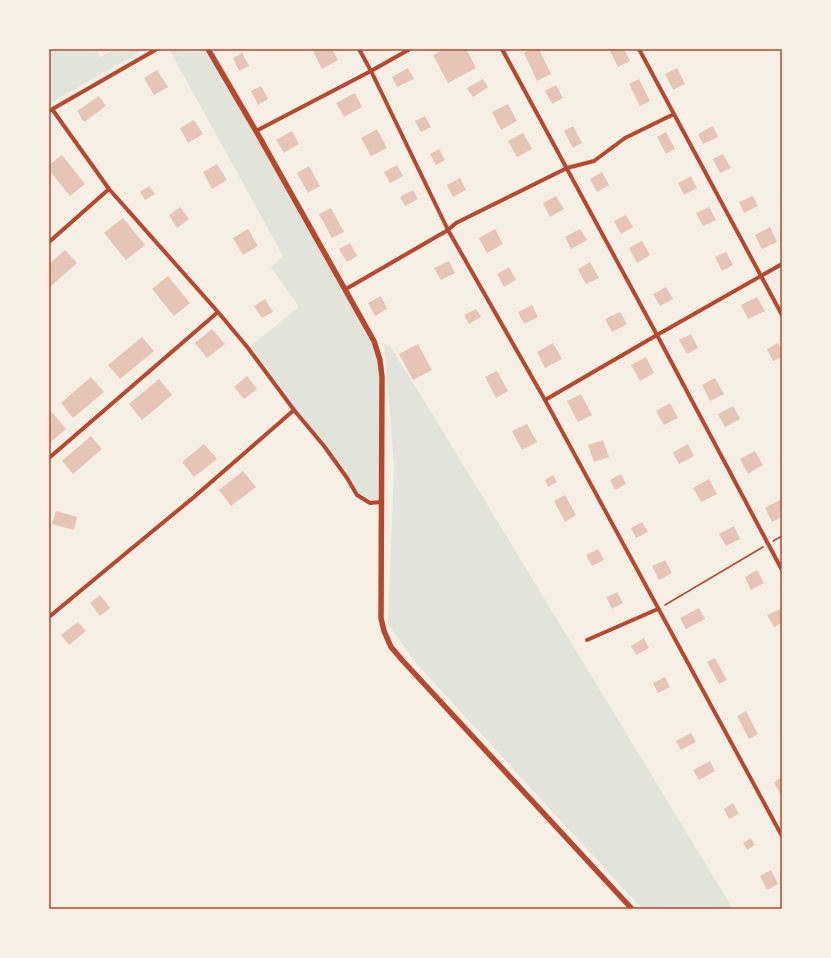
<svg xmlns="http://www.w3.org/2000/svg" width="831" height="958" font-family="'Roboto Condensed',sans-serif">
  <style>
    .green { fill: #e2e4dc }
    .building { fill: #e6c5b7 }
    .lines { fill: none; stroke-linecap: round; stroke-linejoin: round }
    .path { stroke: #b5482f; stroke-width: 1.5 }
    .minor { stroke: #b5482f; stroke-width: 4 }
    .secondary { stroke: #b5482f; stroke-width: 5.5 }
    .neatline { fill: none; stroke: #b5482f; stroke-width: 1.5 }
  </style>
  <rect width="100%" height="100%" fill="#f6efe4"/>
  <path class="green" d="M49,49H96L100,57L116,49H145L49,104Z
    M169,49H208L346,289L380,360L381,502L370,503L357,495L347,478L248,348L299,307L271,267L283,256Z
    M384,344L390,346L417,389L733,909H642L416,663L388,624L394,465Z"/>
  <path class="building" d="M316,49H332L338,60L322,69L313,51Z
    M444,49H466L476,68L448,83L433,55Z
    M531,49H539L551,74L537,81L524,53Z
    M609,49H624L630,61L618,67Z
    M242,53L249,66L239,71L233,58Z
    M408,68L414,79L397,87L392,77Z
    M677,68L685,84L673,90L665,74Z
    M157,70L168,87L154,95L144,78Z
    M483,79L488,87L473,97L467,88Z
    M639,79L650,101L640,106L629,84Z
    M556,85L563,98L552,104L545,91Z
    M261,86L268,99L258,105L251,91Z
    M355,93L362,107L344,117L336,103Z
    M99,96L106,106L84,122L77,111Z
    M508,104L517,121L501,130L492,112Z
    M425,116L431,127L421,132L415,121Z
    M194,120L203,134L188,143L180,128Z
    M573,126L582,143L573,148L564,131Z
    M713,126L718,137L703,144L698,134Z
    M377,129L387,148L371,156L361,138Z
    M292,131L299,144L284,153L276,140Z
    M666,132L675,149L666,154L657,137Z
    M523,133L532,149L517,157L508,141Z
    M439,149L445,160L436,165L430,154Z
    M723,154L731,168L720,173L713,159Z
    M62,155L85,184L70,196L49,170V165Z
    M217,164L227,180L212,189L203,172Z
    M397,165L403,176L390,183L384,172Z
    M309,166L320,186L308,193L297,173Z
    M602,172L609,185L597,192L590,179Z
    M691,176L697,188L684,195L678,183Z
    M460,178L466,190L453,197L447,185Z
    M149,186L155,194L145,200L140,192Z
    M413,190L418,199L405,206L400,197Z
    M556,196L564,209L550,217L543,203Z
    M753,196L758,206L744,213L739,202Z
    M180,207L189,219L177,228L169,215Z
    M709,207L716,220L703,226L696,213Z
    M331,208L344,232L332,238L319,214Z
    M626,215L633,227L621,234L614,221Z
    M123,218L145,245L126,260L104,233Z
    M770,227L777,242L762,249L755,235Z
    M248,229L258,246L243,255L233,238Z
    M495,229L503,244L487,253L479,238Z
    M580,229L587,240L571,249L565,237Z
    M642,241L650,255L637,263L629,248Z
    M350,243L357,256L347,262L339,249Z
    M65,250L77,263L49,288V264Z
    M726,252L733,265L722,271L715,257Z
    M449,261L455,273L441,280L434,268Z
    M590,262L599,278L586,284L578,269Z
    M509,267L516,280L504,287L497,274Z
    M168,276L190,303L174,316L152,289Z
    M666,287L673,299L660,306L653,294Z
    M381,296L387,309L375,316L368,303Z
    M757,297L765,311L748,319L741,305Z
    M265,299L273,312L262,318L254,306Z
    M532,305L538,317L524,324L518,312Z
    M476,309L481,317L469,324L464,315Z
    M620,312L627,324L612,332L605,319Z
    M212,329L225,344L207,358L195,343Z
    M691,334L698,348L687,354L679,340Z
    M142,337L154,351L120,379L108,365Z
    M553,343L562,359L545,368L537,352Z
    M778,343L782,351V357L773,361L767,349Z
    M418,344L432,370L413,380L399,354Z
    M646,357L654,373L640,381L631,365Z
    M497,371L508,391L496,398L485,377Z
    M247,376L257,389L244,399L234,387Z
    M91,377L104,392L73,418L61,403Z
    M715,378L724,394L710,401L702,385Z
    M159,379L172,395L142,420L129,404Z
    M581,394L592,415L578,422L567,401Z
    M670,403L678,418L664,425L656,411Z
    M733,406L740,419L725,427L718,414Z
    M51,411L66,429L49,443V412Z
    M527,424L537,442L522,450L512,431Z
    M91,436L102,449L73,474L62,461Z
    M603,440L609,457L594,462L588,445Z
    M204,444L217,459L194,477L182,462Z
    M688,444L694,456L679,464L673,452Z
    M755,451L763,465L748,474L740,459Z
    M243,471L256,487L231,506L219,490Z
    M621,474L626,484L615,490L610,480Z
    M553,475L557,482L548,487L545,480Z
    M709,479L717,494L701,502L693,488Z
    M565,495L576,515L565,522L554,501Z
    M780,500L782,504V517L772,522L765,508Z
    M56,511L77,517L74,530L52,524Z
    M642,522L648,532L636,538L631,528Z
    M734,526L740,539L726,546L719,534Z
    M598,549L604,560L592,566L586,555Z
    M665,560L672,573L659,580L652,566Z
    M757,570L764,583L751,590L745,577Z
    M617,592L623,603L612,609L606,597Z
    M100,595L110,608L100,616L90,603Z
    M699,608L705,619L686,629L680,618Z
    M780,609L782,612V623L774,627L767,615Z
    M78,622L86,631L69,645L61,635Z
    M644,638L649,648L636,655L631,646Z
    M715,658L727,680L719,684L707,662Z
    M665,677L670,687L658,693L653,683Z
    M746,711L758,734L749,739L737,716Z
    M691,733L696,742L681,750L676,741Z
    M710,761L715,771L699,780L693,770Z
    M782,777V798L774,782Z
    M733,803L739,814L729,819L724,809Z
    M751,838L755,845L747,850L743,843Z
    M771,870L778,884L767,890L760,876Z"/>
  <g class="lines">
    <path class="path" d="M773,541L782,536
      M665,605L763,547"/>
    <path class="minor" d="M359,49L371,71L448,230L545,400L782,836
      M502,49L657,335L782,570
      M639,49L782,315
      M52,109L109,189L218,312L248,348L294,410L324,446L347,478L357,495L370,503L381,502
      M49,111L157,49
      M256,131L371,71L410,49
      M49,242L109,189
      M346,289L448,230L456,223L567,168L594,161L625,138L674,114
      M545,400L657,335L782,264
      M49,458L218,312
      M49,617L108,568L194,497L294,410
      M587,640L658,609"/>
    <path class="secondary" d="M208,49L256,131L374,341L380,360L382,377L381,618L384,631L391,647L403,661L632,909"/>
  </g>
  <rect width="831" height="958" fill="none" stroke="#f6efe4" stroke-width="100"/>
  <rect x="50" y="50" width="731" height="858" class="neatline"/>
</svg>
